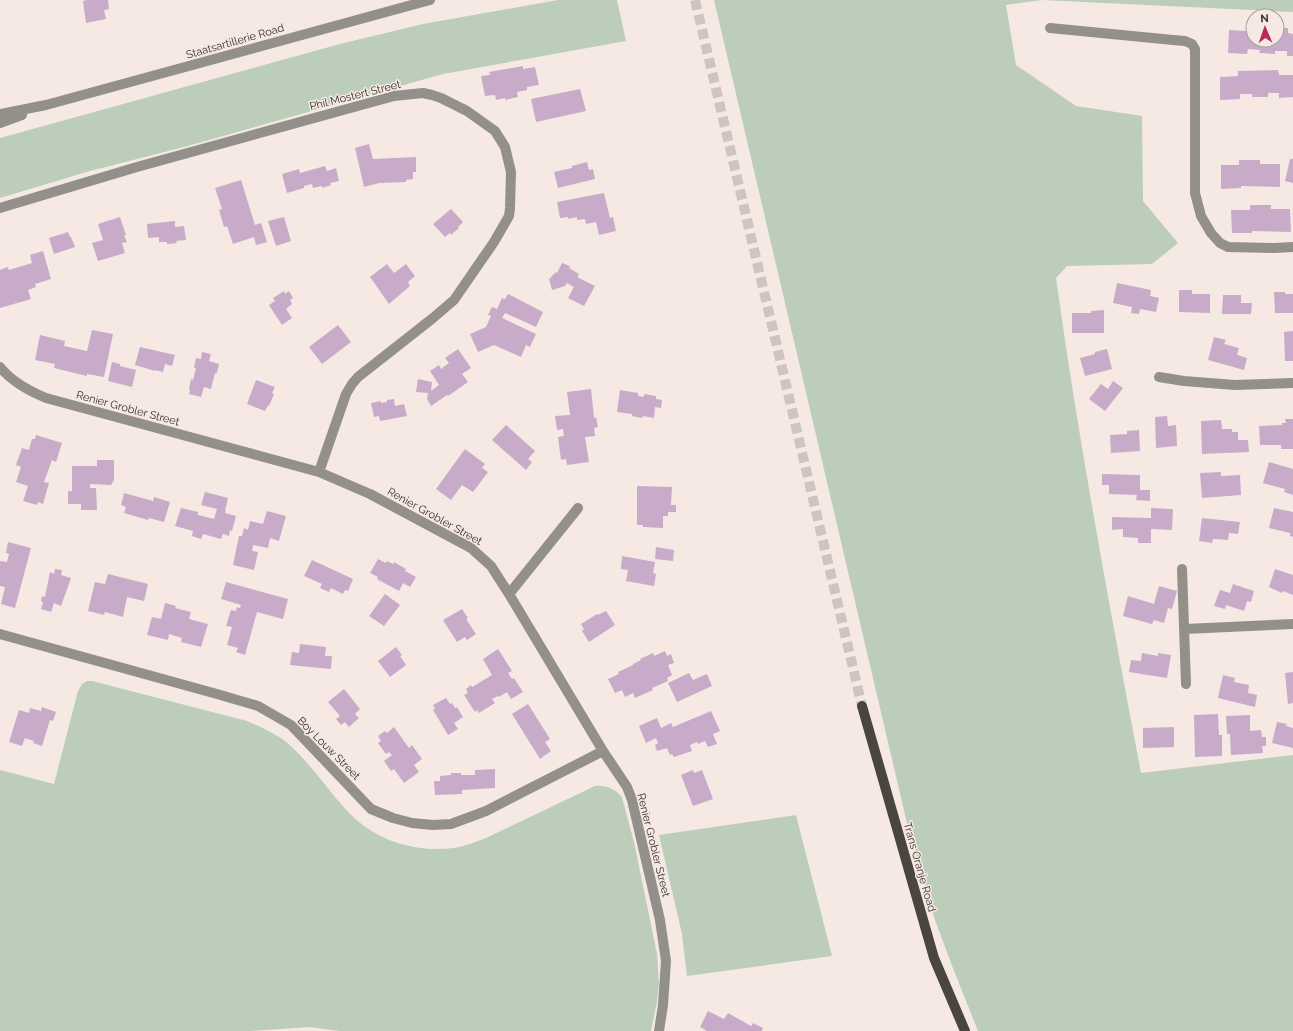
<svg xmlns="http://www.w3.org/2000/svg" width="1293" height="1031" font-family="Raleway,sans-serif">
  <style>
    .green { fill: #bccdba }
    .building { fill: #c7abc8 }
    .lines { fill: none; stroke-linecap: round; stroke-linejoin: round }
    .major-tunnel { stroke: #d0c4c0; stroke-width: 10; stroke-dasharray: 10 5; stroke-linecap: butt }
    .minor { stroke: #938f8b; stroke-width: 10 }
    .major { stroke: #4b453f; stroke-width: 10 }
    .labels { text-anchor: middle; stroke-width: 3; stroke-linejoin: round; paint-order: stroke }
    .street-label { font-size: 11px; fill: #36312f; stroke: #f6e9e4 }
  </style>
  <rect width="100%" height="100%" fill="#f6e9e4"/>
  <path class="green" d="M558,0H617L626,41L443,74L184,147L90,171L0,198V138L340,44L423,24Z
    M714,0H1293V12L1042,0L1006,5L1016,65L1076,106L1142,116L1143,201L1178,243L1152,264L1067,266L1056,278C1079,444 1110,609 1141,773L1293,755V1031H978L951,963L935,920L906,819Z
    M87,681H92L247,721C263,728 279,735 292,747C313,767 330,793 350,814C377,841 416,853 454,848C465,846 476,842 486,838L595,786C606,785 614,788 622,797L634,842L657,954L659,984L657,1002L651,1031H339L310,1027L251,1031H0V770L54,784L78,691L82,684Z
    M796,815L832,956L687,976L682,934L659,835Z"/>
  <path class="building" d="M87,0H108L109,9L104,10L106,19L86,23L83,1Z
    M1248,26L1253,27V40H1277V28H1288V33L1293,34V56H1287V51H1275V54L1259,53L1260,50L1248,49L1247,54L1228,53L1229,30L1247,31Z
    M523,66V69L535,67L539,85L527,87V90L517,92L518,97L505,100V98L496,100L495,95L485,96L481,76L490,75L489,72Z
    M1278,70L1279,75H1293V97L1279,98V93H1268V97H1252V94H1240V99L1220,100V77L1238,76V71Z
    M580,89L586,111L536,122L531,99Z
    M369,144L373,159L416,157V172H413V179L406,180V182L379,183L364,187L355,148Z
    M1290,159H1293V183L1285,181Z
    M1239,160H1260V164H1280V187L1241,186V188L1221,189V165H1239Z
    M587,162L589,170L593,169L595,179L558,188L554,172L572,168V166Z
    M325,166L327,171L336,168L339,181L330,183L331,185L322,188V186L313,188L312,184L304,186V188L287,193L282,174L299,169L300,173Z
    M241,180L255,225L261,223L267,242L256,245L254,237L233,244L227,226L224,227L219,210L222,209L215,188Z
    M604,193L610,218L613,217L616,231L599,235L596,222L586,224L585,219L577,220V217L568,219V217L560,218L557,202Z
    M1250,205H1271V209H1290L1291,232L1252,231V233H1232L1231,210H1250Z
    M451,209L463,222L458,227L459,228L451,235L450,233L445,237L433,224Z
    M120,217L126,235H124L127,242L122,243L125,253L98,261L92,243L103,240L98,224Z
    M284,217L291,241L276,246L268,221Z
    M175,221V227L184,226L186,240L176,241L177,243L167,244V242H159V237L148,238L147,224Z
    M68,232L70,237H71L75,247L54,254L49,238Z
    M43,251L51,279L35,284L36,287L28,290L31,299L0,308V270L8,267L9,270L32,263L30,255Z
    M562,263L570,266L569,268L579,274L577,277L595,286L584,306L568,298L574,287L567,283L565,286L552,290L549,279L556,272L557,273Z
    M387,264L394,273L406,264L415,276L408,282L410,286L389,304L370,277Z
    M1117,283L1151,290L1150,296L1159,298L1156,312L1140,309L1139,314L1131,313L1132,307L1113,303Z
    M1179,290H1192V294H1210V313L1179,312Z
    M284,291L285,294L289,291L293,298L290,300L292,304L286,309L292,318L282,325L269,305L275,301L273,298Z
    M1274,292H1285V294H1293V313H1275Z
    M508,294L543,312L536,327L505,313L502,318L536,334L530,347L526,345L521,357L494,345L478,352L470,334L486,327L491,316L488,315L492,307L497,309L502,298L505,299Z
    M1223,295H1241V303H1252L1251,314H1222Z
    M1104,310V333H1072V313H1091V311Z
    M338,325L351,342L322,364L309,347Z
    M92,330L113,334L104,377L87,374V376L54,368L55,364L35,360L40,335L65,341L64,346L87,351Z
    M1293,331V361H1285L1284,332Z
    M1214,337L1226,340L1224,344L1239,348L1237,355L1247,358L1244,370L1208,360Z
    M140,347L175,355L172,366L165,364L163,372L155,370V371L135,365Z
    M458,349L471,368L462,374L468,382L448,396L447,395L431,406L427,399L428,393L416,392L418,379L432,382L431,391L439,385L430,371L439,365L441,369L449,363L445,358Z
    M1107,349L1112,369L1085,376L1080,358L1095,354V352Z
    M202,352L211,354L209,361L219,364L217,373H215L211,389L204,387L201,397L189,394L190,390L189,389L191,379L193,380L196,368H194L196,358L201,359Z
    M112,362L120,364V366L136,370L132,387L108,381Z
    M256,380L275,387L272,393L274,394L269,406L268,405L265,411L247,404Z
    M1113,381L1123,388L1105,411L1089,399L1101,384L1108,389Z
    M591,389L594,418L596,417L598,427L594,428L595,436L585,437L589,462L567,465L566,459L561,460L558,437L564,436L563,429L557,430L555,416L570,415L567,392Z
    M620,390L638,393V396L644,397V394L656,396V399L662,400L661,408L655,407L654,418L643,416L642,418L632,416V414L617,412Z
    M394,399L395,406L404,404L407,416L380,421L379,416L374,417L371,403L381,401V403L387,402V400Z
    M1167,416L1168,426L1176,425L1177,446L1156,448L1155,417Z
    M1285,419H1293V449H1281V445H1260L1259,426L1282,425V423H1286Z
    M1221,420L1222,429H1232V432H1238V440H1248L1249,452L1202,454L1201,421Z
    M506,425L535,451L528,459L532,462L526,470L492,440Z
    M1139,430L1140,451L1111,453L1110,435L1127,434V431Z
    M36,435L62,443L56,462L52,460L44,482L49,483L43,504L38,502L37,505L23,501L28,486L16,482L21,467L16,465L22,448L29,450L32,439H35Z
    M465,449L485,464L482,468L488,472L473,492L462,485L451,500L436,489Z
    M97,460H114V480L111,485L90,484V488H96L97,510H81V504H68V491H72V466H97Z
    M1269,462L1293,469V495L1284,492L1285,489L1263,483Z
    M1221,472V476L1240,475L1241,495L1202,498L1200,473Z
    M1102,474L1140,475V490H1150V501L1136,500L1137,495L1109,494V485H1102Z
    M637,486L672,487L671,505H676V512H668V516H663V528L643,527V525H637Z
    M205,492L228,498L225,511H226L225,513L236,516L232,531L230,530L229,536L223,534L221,539L203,534L201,539L192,536L193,531L175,526L181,508L198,512V515L214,519L217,509L201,505Z
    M124,493L153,501L154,497L170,502L164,522L149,518L148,520L124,513L126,507L121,505Z
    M1151,508L1173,509L1172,530L1151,529V543H1138V538L1123,537V529L1112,530V517L1151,518Z
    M1274,508L1293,512V537L1290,536V533L1269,528Z
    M267,511L286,516L279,541L270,538L268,548L253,545L252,551L258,552L254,570L233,565L239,536H242L244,528L248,530L250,521L263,524Z
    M1202,518L1240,522L1238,534L1229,533L1228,540L1213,539L1212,543L1199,541Z
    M8,542L31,548L15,608L1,604L5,587L0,586V561L7,562L9,554L6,553Z
    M656,547L674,550L673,561L655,559Z
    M622,556L655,562L653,573L656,574L654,586L626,581L628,570L621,569Z
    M378,559L386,563L387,561L393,564L394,562L406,569L405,571L416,577L410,587L403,583L399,591L377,579L378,577L370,573Z
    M312,560L353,579L348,591L345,590L343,594L331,588L329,592L320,588L322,584L304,576Z
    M55,569L62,570L61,575L71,578L61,606L54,603L51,612L41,609L43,602L41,601L42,596L45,597L50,572L54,574Z
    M1275,569L1293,575V595L1283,591L1282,593L1269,587Z
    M108,574L148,584L144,601L127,597L123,617L105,612L104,615L88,611L95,582L105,584Z
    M226,582L288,599L283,619L257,612L245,655L236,652L238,648L227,645L232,627L226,626L231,610L236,611L237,607L240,608L241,605L221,599Z
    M1233,584L1254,591L1251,602L1247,601L1244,611L1226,605L1225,609L1214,606L1220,590L1230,593Z
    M1159,586L1177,591L1172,609L1168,608L1164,623L1154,620L1152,624L1123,616L1128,596L1154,604Z
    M385,594L400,605L384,626L369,616Z
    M165,603L176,606L175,608L191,612L189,619L208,624L201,647L181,642L182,638L169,634L168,640L147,635L152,617L161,619Z
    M462,609L468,618L466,619L476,634L467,640L465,637L457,642L443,620Z
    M606,611L615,625L589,642L582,631L584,629L581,624L597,614L598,615Z
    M300,644L326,647L325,656H332L331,669L290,665L292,652L299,653Z
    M396,647L402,655L400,656L406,665L390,677L378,661Z
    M498,649L512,671L508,673L512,679L514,678L523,692L511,699L507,692L499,697L498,696L492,699L495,703L479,713L477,710L475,712L464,695L468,693L466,689L471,685L472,687L492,675L483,659Z
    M665,651L667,656L671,654L674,663L668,665L672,675L667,678L668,681L652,688L653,690L635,698L633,693L625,697L622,690L615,693L608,679L619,674L618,672L633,665V664L641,660L640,659L653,653L654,656Z
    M1142,653L1158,656V653L1171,655L1167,678L1129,672L1131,660L1141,661Z
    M1293,672V703L1288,704L1285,673Z
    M689,673L693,680L707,674L712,686L677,702L668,683Z
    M1223,675L1235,678L1234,682L1249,685L1248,693L1257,695L1255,707L1218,698Z
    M344,689L360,709L355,714L359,718L349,727L345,722L341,725L336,719L340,716L328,702Z
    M446,698L450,704L452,703L455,708L457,707L463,717L454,723L458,729L448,735L433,710L435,709L433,705Z
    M528,704L550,739L545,742L551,751L540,759L512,714Z
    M42,707L56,712L53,721L50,720L42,746L33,743L34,741L25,738L22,746L9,742L19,710L29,713L30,708L41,711Z
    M711,711L720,731L713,734L717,744L708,747L705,741L698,744L697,742L690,745L692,751L674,757L672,754L670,755L667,748L657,751L655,745L658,743L656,738L646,743L639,726L657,718L661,728L671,723L673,727Z
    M1218,714L1219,735H1222V756L1195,757L1194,715Z
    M1250,715V731L1261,730L1262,737H1266V746H1262L1263,753L1231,755L1230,734H1227L1226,716Z
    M1277,722L1287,724L1286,726L1293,728V748L1272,743Z
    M394,727L409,748L412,745L422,759L414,765L419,772L404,783L394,769L391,771L384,761L392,755L389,752L386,754L378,743L381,741L378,736L385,731L387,733Z
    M1174,727V747L1143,748V728Z
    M495,769V788L462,790V794L435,795L434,781H440V776L451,775V773H461V775H475V770Z
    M693,770L694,773L702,770L713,799L693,806L681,775Z
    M708,1011L724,1019L728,1013L751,1026L753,1023L763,1028L762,1031H707L700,1027Z"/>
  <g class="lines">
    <path class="major-tunnel" d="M695,0L862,706"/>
    <path class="minor" d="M1050,28L1173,40L1185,41L1192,44L1195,49V193L1201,216L1211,233L1220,243L1228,247L1275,248L1293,247
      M0,114L46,105L430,0
      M0,123L22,115
      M0,208L137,167L394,96L423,93L432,95L441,98L467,111L495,131L505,147L511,172L510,208L509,216L494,242L454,300L433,318L358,377L352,384L346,394L319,472
      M0,367C12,382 29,391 46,398L319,472L370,494L471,548L491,566L509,594L603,751L627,787L632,800L660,920L666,961L663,1005L659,1031
      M1159,377L1184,381L1235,385L1293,383
      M1182,569L1186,684
      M509,594L578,508
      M1185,629L1293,624
      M0,634L217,694L258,706L291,725L371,809L393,818L412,823L433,825L451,824L486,811L603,751"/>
    <path class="major" d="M862,706L934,958L965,1031"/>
  </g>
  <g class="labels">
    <g class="street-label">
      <text transform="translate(235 41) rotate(-16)" y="4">Staatsartillerie Road</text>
      <text transform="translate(355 95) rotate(-14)" y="4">Phil Mostert Street</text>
      <text transform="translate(128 408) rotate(15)" y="4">Renier Grobler Street</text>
      <text transform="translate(435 516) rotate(29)" y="4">Renier Grobler Street</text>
      <text transform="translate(329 748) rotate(45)" y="4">Boy Louw Street</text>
      <text transform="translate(654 845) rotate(76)" y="4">Renier Grobler Street</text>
      <text transform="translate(920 867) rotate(74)" y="4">Trans Oranje Road</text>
    </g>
  </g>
  <g transform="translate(1265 28) rotate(358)"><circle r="19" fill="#f6e9e4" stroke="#a99f9c"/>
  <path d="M0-3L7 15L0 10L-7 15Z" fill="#b92b5e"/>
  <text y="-6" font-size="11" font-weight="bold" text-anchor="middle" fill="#36312f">N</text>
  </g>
</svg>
